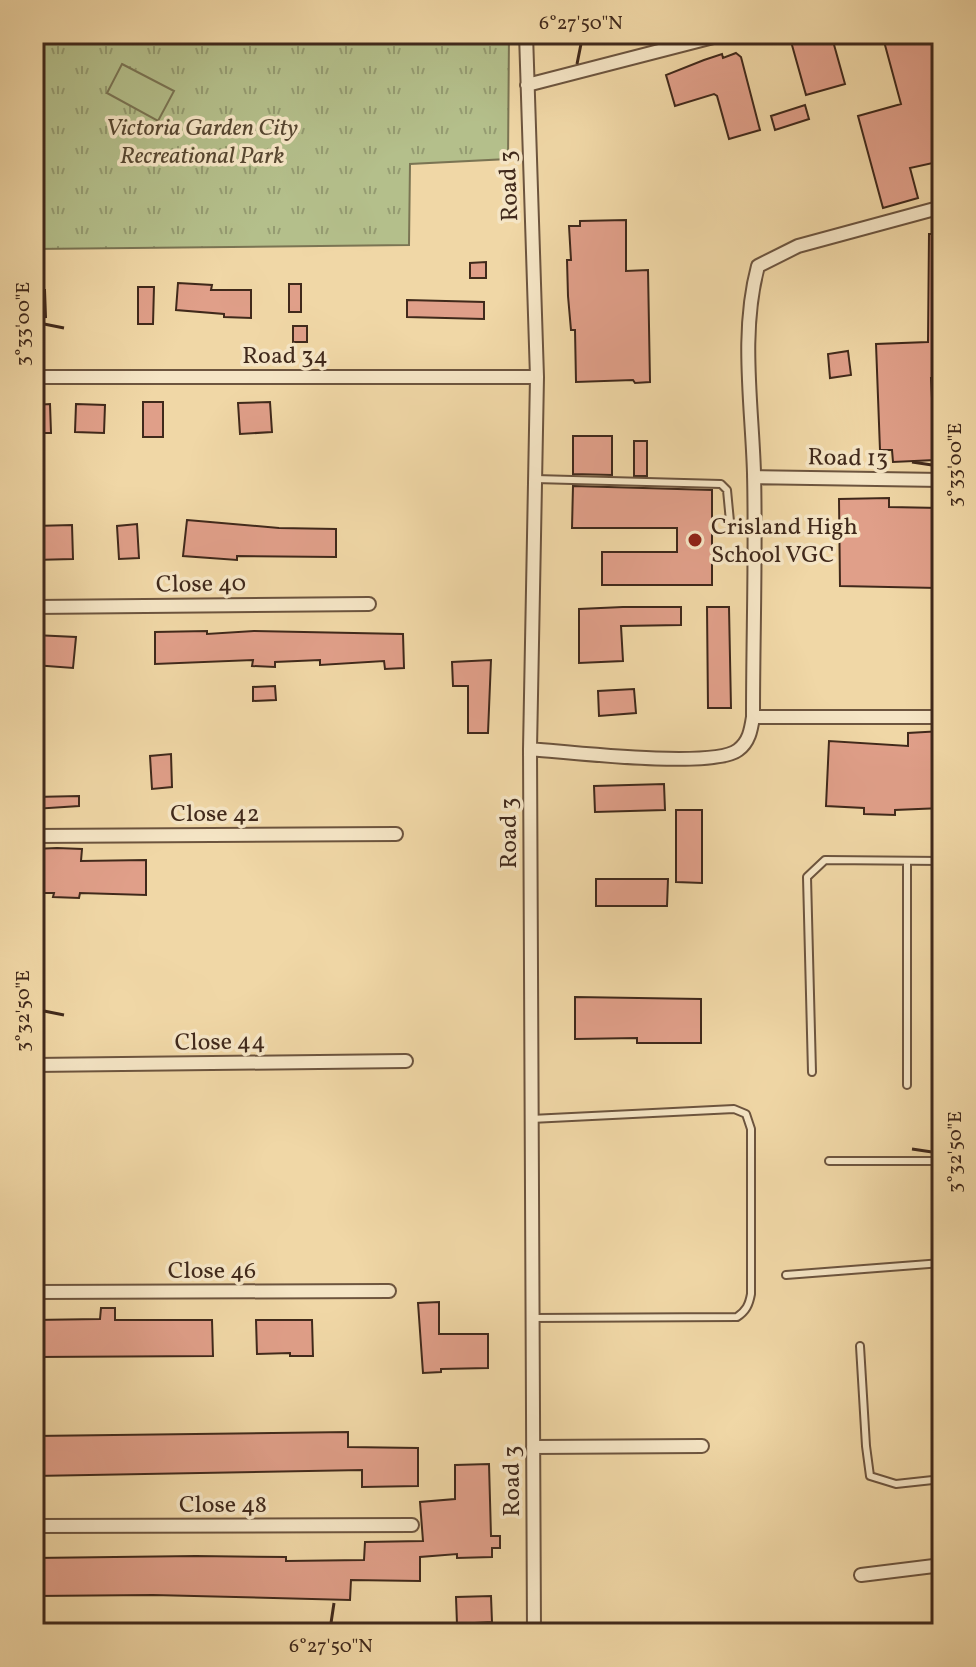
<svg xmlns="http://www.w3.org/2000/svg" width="976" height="1667" font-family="Vollkorn,serif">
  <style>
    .park { fill: url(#park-tufts); stroke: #7a7453; stroke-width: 2 }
    .garden { fill: #b4bf8b; stroke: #7a7453; stroke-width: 2 }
    .building { fill: #e09f89; stroke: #40291b; stroke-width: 2 }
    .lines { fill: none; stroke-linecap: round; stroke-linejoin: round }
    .lane-casing { stroke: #6c543e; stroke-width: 10 }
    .street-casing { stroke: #6c543e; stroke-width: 16 }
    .lane { stroke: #f5e5c5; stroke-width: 6 }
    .street { stroke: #f5e5c5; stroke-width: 12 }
    .ticks { fill: none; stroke: #40291b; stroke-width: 3 }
    .poi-dot { fill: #8f2418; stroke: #f5e5c5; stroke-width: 3 }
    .labels { text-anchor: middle; stroke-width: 7; stroke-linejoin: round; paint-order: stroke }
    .park-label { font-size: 24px; font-style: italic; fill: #574731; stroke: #f5e5c5 }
    .street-label { font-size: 24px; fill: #40291b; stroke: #f5e5c5 }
    .poi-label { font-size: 24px; fill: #40291b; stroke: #f5e5c5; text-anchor: start }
    .neatline { fill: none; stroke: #40291b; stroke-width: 3 }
    .ticks-label { font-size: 20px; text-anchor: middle; fill: #40291b }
  </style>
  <defs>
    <pattern id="park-tufts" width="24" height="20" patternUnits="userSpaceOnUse" patternTransform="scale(2)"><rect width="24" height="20" fill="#b4bf8b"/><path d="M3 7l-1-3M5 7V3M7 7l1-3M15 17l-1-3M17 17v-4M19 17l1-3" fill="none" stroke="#949b71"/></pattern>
  </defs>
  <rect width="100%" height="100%" fill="#f0d7a6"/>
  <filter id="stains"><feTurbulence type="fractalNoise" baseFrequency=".0025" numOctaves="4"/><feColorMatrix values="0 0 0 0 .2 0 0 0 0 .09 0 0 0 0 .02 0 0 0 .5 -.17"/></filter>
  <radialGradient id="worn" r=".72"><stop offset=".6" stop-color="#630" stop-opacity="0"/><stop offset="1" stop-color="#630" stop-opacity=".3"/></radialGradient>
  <path class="park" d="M34,34H509L508,159L410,164L409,245L34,249Z"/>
  <path class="garden" d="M122,64L174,91L158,121L107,93Z"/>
  <path class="building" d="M805,34H831L845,84L806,95L790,38Z
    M882,34H942V161L910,168L918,198L883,208L858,116L901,104Z
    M736,53L741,57L760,130L729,139L717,96L714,94L675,106L666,75L704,60L722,54L723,58Z
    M805,105L809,119L775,130L771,116Z
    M626,220V271L648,270L650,382L635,383L633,380L576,382L575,330H571L568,296L567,260H571L569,226H580V221Z
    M929,234H942V378H931L935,460L893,462L892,450H880L876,344L928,342Z
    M486,262V278H470V263Z
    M178,283L212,285L211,290H251V318L224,317V314L176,310Z
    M289,284H301V312H289Z
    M138,287H154L153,324H138Z
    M34,290H45L46,317L34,318Z
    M407,300L484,302V319L407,317Z
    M293,326H307V342H293Z
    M848,351L851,375L830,378L828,354Z
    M143,402H163V437H143Z
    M270,402L272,432L240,434L238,403Z
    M50,404L51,433H34V405Z
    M76,404L105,405L104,433L75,432Z
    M573,436H612V475L573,474Z
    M634,441H647V476H634Z
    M573,486L712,490V585H602V552H677V528H572Z
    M889,498V507L940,508L937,588L840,586L839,499Z
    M187,520L279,528L336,529V557L237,556V560L183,556Z
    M137,524L139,558L119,559L117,526Z
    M72,525L73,559L34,560V526Z
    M623,607H681V625L621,626L623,661L579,663V609Z
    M707,607H729L731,708H708Z
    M207,631V634L254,631L403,634L404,668L385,669L384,661L320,665V660L275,662V667L252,666L253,660L155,664V632Z
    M34,635L76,637L73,668L34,665Z
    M491,660L488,733H468V686H453L452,662Z
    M275,686L276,700L253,701V687Z
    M634,689L636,713L599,716L598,691Z
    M942,731V808L895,810V815L864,814V808L826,806L829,741L908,746V733Z
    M171,754L172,787L152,789L150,756Z
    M664,784L665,810L595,812L594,786Z
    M79,796V806L34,809V797Z
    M676,810H702V883L676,882Z
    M57,848L82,849L81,861L146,860V895L80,893L79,898L53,897L54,893H34V849Z
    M596,879H668L667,906H596Z
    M575,997L701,999V1043H637V1038L575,1039Z
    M439,1302V1334H488V1368L441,1369V1372L423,1373L418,1303Z
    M101,1308H115V1320H212L213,1356L34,1357V1320L100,1319Z
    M256,1320H312L313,1356H290V1353L257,1354Z
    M348,1432V1447L418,1448V1486L362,1487V1470L34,1476V1436Z
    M489,1464L491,1536H500V1548H492V1557L457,1558V1554L420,1557V1581L351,1580L350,1600L153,1595L34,1596V1558L196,1556L286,1557V1561L364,1560L365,1542L423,1541L420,1502L455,1499V1465Z
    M491,1596L492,1622L457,1624L456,1597Z"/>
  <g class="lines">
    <defs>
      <path id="lane" d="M535,479L721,484L727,490L731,532
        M907,861V1085
        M812,1072L807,877L825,860L942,861
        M531,1119L734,1109L746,1114L751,1129V1294C749,1305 746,1311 737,1317L532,1318
        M829,1161H942
        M786,1275L942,1263
        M860,1346L866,1446L870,1476L896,1484L942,1479"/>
      <path id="street" d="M526,34L537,377L530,749L534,1633
        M527,85L725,34
        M34,377H537
        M754,477L942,480
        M34,607L369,604
        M753,717H942
        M530,749C567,752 713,769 738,750C749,742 751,730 753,717C753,636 756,554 754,473C752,405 740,333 758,266L798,246L942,207
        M34,836L396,834
        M34,1065L406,1061
        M34,1292L389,1291
        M533,1447L702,1446
        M34,1526L412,1525
        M861,1575L942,1565"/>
    </defs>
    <use href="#lane" class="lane-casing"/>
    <use href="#street" class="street-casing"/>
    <use href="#lane" class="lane"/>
    <use href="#street" class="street"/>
  </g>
  <path class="ticks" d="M577,64L581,44M44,324L64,328M912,462L932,465M44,1011L64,1015M912,1149L932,1152M331,1623L334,1603"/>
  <circle class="poi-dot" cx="695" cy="540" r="8"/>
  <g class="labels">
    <g class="park-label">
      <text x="202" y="135">Victoria Garden City<tspan x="202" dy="28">Recreational Park</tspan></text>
    </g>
    <g class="street-label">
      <text transform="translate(508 186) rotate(-92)" y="8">Road 3</text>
      <text x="285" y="363">Road 34</text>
      <text transform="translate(848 457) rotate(1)" y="8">Road 13</text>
      <text transform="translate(201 583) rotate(-1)" y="8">Close 40</text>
      <text x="215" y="821">Close 42</text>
      <text transform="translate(508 833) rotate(-90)" y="8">Road 3</text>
      <text transform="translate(220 1041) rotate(-1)" y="8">Close 44</text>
      <text x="212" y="1278">Close 46</text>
      <text transform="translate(511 1481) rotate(-90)" y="8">Road 3</text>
      <text x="223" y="1512">Close 48</text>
    </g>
    <g class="poi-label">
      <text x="711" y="534">Crisland High<tspan x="711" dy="28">School VGC</tspan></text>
    </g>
  </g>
  <rect width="976" height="1667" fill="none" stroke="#f0d7a6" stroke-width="88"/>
  <rect x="44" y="44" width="888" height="1579" class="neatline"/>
  <g class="ticks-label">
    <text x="581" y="29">6°27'50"N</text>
    <text transform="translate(22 324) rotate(-90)" y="7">3°33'00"E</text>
    <text transform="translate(954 465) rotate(-90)" y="7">3°33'00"E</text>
    <text transform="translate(22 1011) rotate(-90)" y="7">3°32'50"E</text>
    <text transform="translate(954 1152) rotate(-90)" y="7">3°32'50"E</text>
    <text x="331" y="1652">6°27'50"N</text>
  </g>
  <rect width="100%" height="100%" filter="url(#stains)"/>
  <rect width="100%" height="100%" fill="url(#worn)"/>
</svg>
